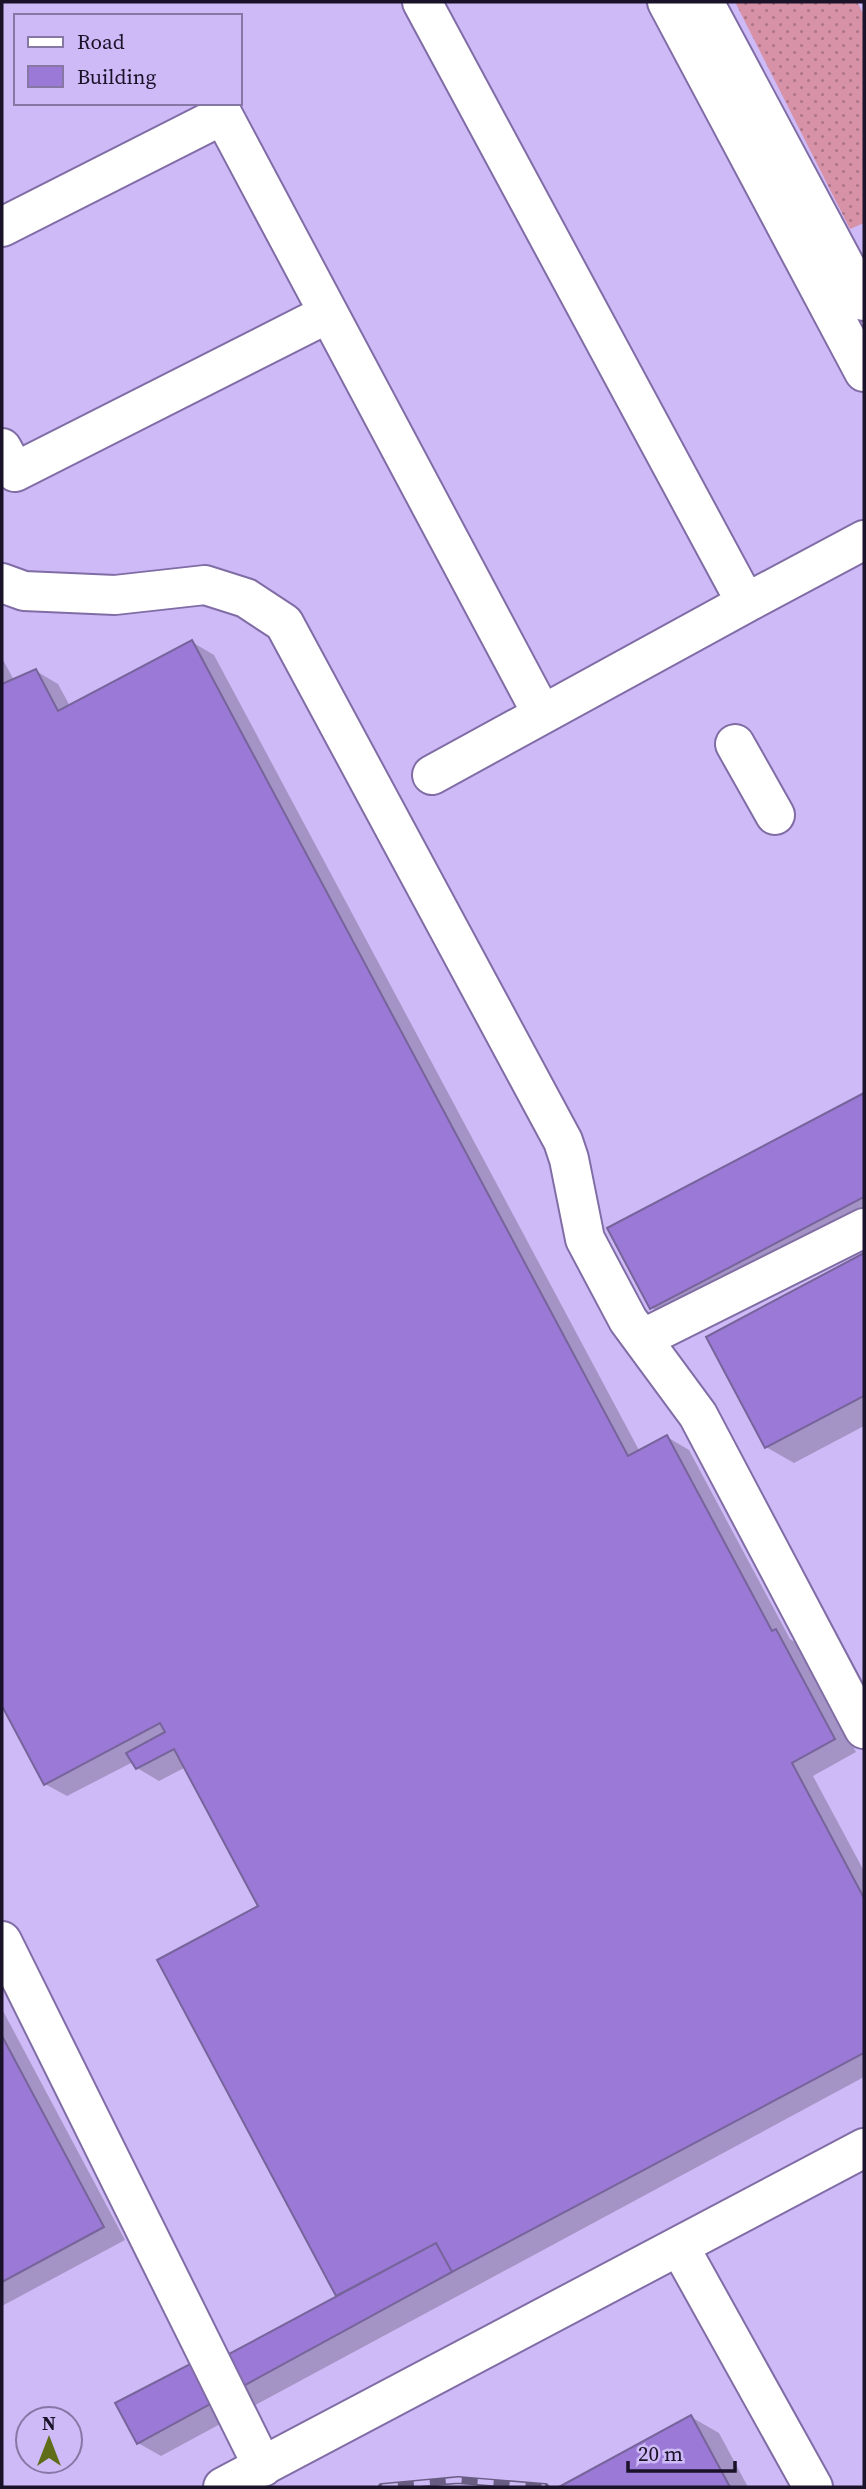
<svg xmlns="http://www.w3.org/2000/svg" width="866" height="2489" font-family="'Source Serif 4',serif">
  <style>
    .grass { fill: url(#grass-dots) }
    .shadow { fill: #0003 }
    .building { fill: #9b79d6; stroke: #77649b; stroke-width: 2 }
    .lines { fill: none; stroke-linecap: round; stroke-linejoin: round }
    .minor-casing { stroke: #806da5; stroke-width: 42 }
    .minor { stroke: #fff; stroke-width: 38 }
    .rail-casing { stroke: #695c83; stroke-width: 8 }
    .rail { stroke: #cebaf7; stroke-width: 5; stroke-dasharray: 16; stroke-linecap: butt }
  </style>
  <defs>
    <pattern id="grass-dots" width="8" height="8" patternUnits="userSpaceOnUse" patternTransform="scale(1.75)"><rect width="8" height="8" fill="#d792a7"/><path d="M2 2h.1M6 6h.1" fill="none" stroke="#ae7688" stroke-width="1.8" stroke-linecap="round"/></pattern>
  </defs>
  <rect width="100%" height="100%" fill="#cebaf7"/>
  <path class="grass" d="M735,2H857L864,15V223L850,229Z"/>
  <path class="shadow" d="M192,642L214,655L640,1452L667,1437L689,1450L790,1639L798,1644L856,1752L813,1776L864,1871V2077L161,2456L138,2443L206,2368L338,2296L159,1961L261,1906L186,1767L159,1781L137,1768L133,1762L67,1796L45,1784L2,1702V658L15,682L36,671L58,684L70,706Z
    M864,1095V1227L679,1324L652,1308L610,1229Z
    M864,1255V1426L794,1463L766,1447L708,1338Z
    M2,2009L125,2240L2,2306Z
    M691,2417L719,2433L748,2487H563Z"/>
  <path class="building" d="M192,640L628,1456L667,1435L772,1631L776,1629L835,1739L792,1763L864,1898V2053L452,2272L436,2243L336,2296L157,1960L258,1906L174,1749L136,1769L126,1753L165,1732L160,1723L44,1785L2,1706V684L36,669L58,711Z
    M864,1093V1197L650,1309L607,1228Z
    M864,1253V1396L765,1448L706,1337Z
    M2,2036L104,2227L2,2282Z
    M436,2243L452,2272L137,2444L115,2403L196,2361L201,2369Z
    M691,2415L730,2487H559Z"/>
  <g class="lines">
    <defs>
      <path id="minor" d="M422,2L746,603L432,775
        M667,2L864,372
        M704,2L864,301
        M2,227L223,115L542,714
        M2,448L15,472L327,314
        M2,583L24,591L115,595L205,585L246,598L284,623L563,1141L569,1159L585,1239L628,1320L698,1415L864,1729
        M746,603L864,540
        M735,744L775,815
        M642,1339L864,1228
        M2,1941L263,2467
        M679,2246L813,2487
        M223,2487L864,2148"/>
    </defs>
    <use href="#minor" class="minor-casing"/>
    <use href="#minor" class="minor"/>
    <defs>
      <path id="rail" d="M382,2487L458,2480L545,2487"/>
    </defs>
    <use href="#rail" class="rail-casing"/>
    <use href="#rail" class="rail"/>
  </g>
  <rect width="866" height="2489" fill="none" stroke="#1a1228" stroke-width="7"/>
  <rect x="14" y="14" width="228" height="91" fill="#cebaf7" stroke="#8677a4" stroke-width="2"/>
  <rect x="28" y="37" width="35" height="10" fill="#ffffff" stroke="#8677a4" stroke-width="2"/>
  <text x="77" y="49" font-size="21" fill="#1a1228">Road</text>
  <rect x="28" y="66" width="35" height="21" fill="#9b79d6" stroke="#8677a4" stroke-width="2"/>
  <text x="77" y="84" font-size="21" fill="#1a1228">Building</text>
  <g transform="translate(49 2440)"><circle r="33" fill="#cebaf7" stroke="#8677a4" stroke-width="2"/>
  <path d="M0-5L12 26L0 18L-12 26Z" fill="#5f6d18"/>
  <text y="-10" font-size="19" font-weight="bold" text-anchor="middle" fill="#1a1228">N</text>
  </g>
  <path d="M628 2461v10h107v-10" fill="none" stroke="#1a1228" stroke-width="3.5"/>
  <text x="638" y="2461" font-size="21" fill="#1a1228" stroke="#cebaf7" stroke-width="5" paint-order="stroke">20 m</text>
</svg>
